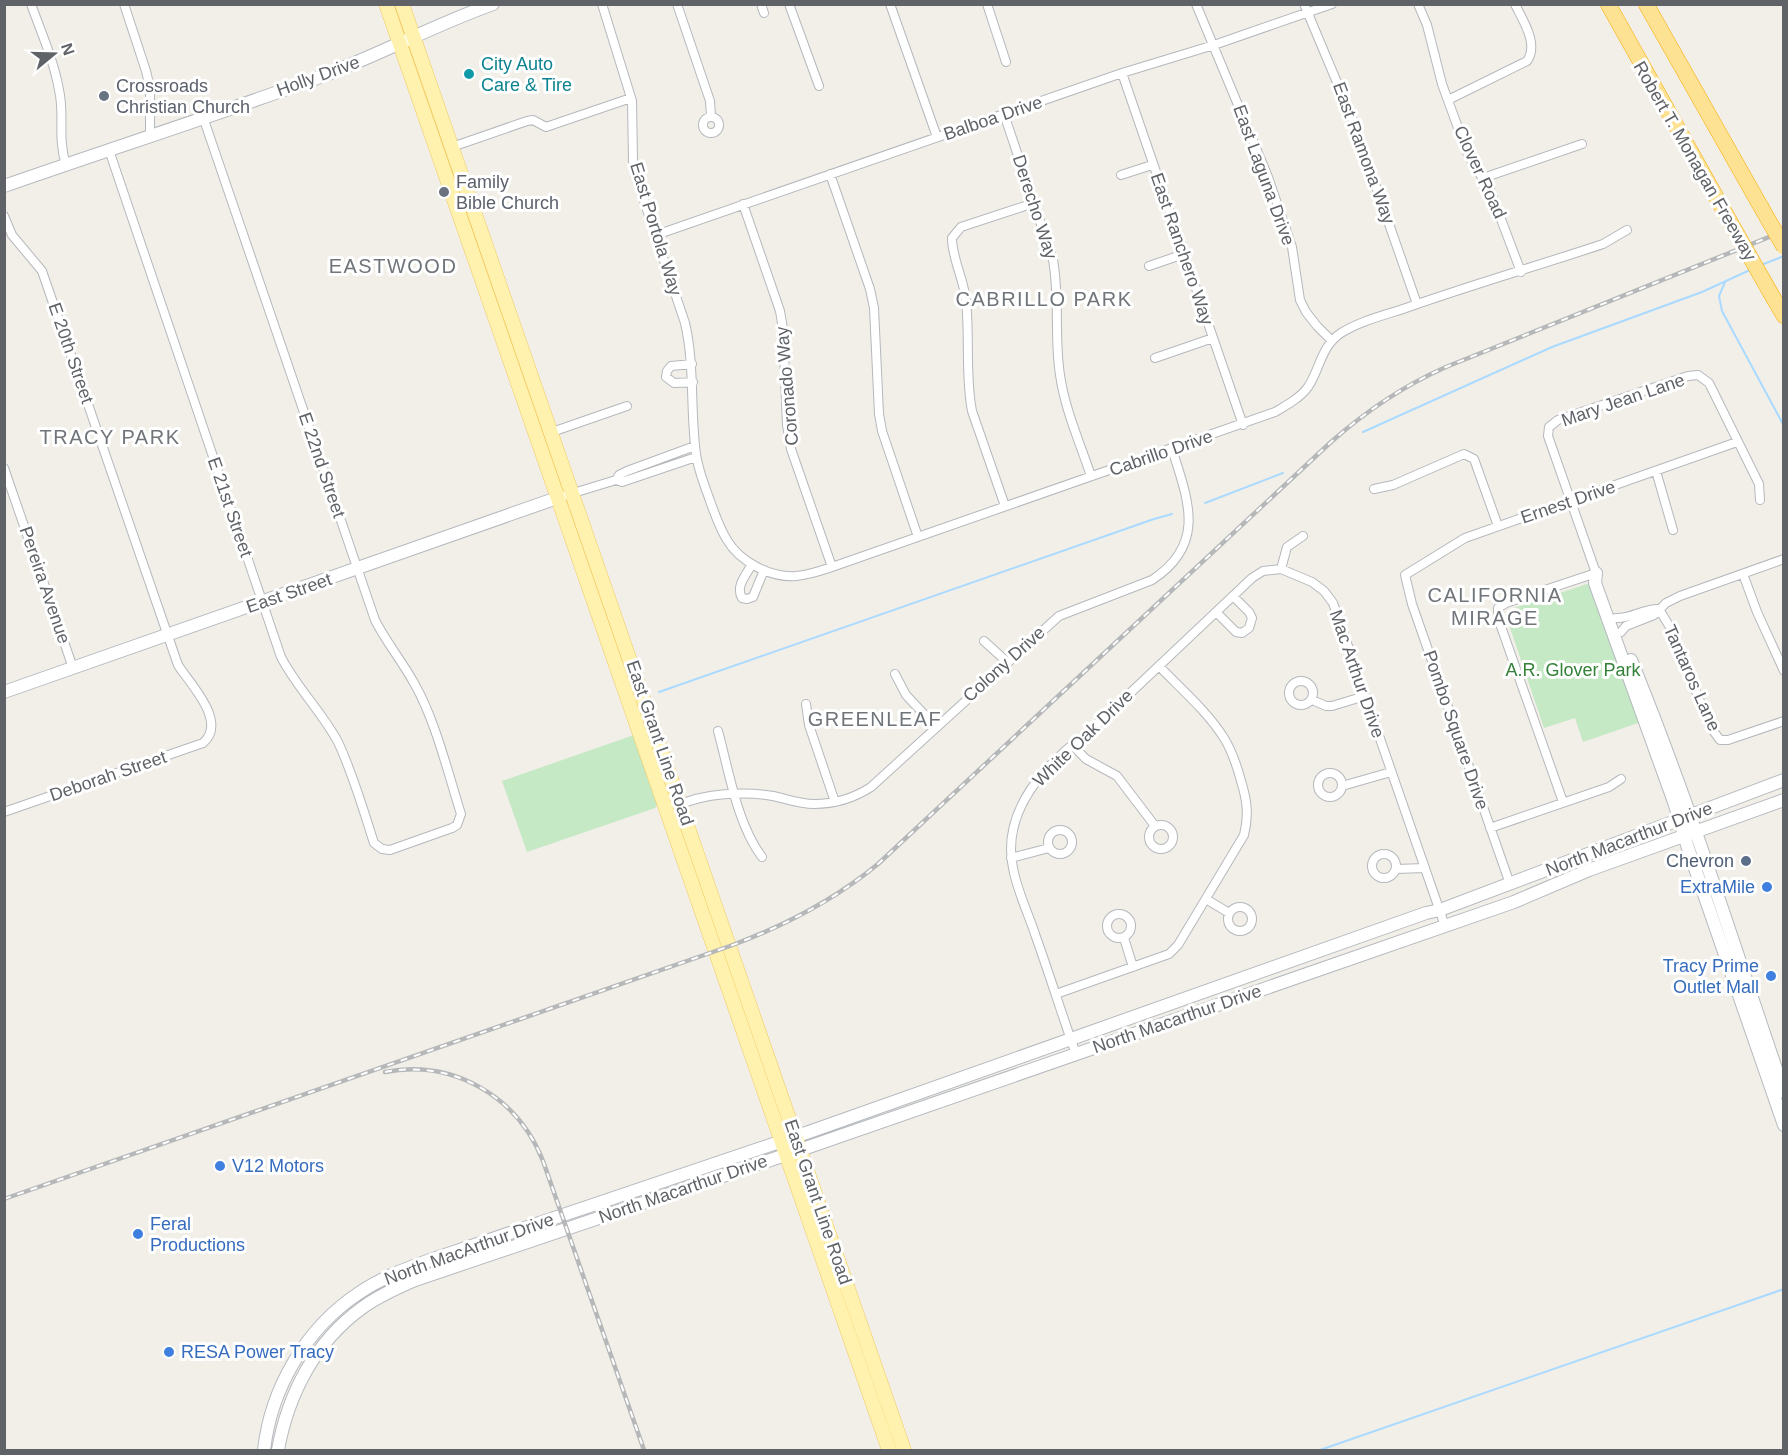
<svg xmlns="http://www.w3.org/2000/svg" width="1788" height="1455" font-family="Arial,sans-serif">
  <style>
    .green { fill: #c5e8c5 }
    .lines { fill: none; stroke-linecap: round; stroke-linejoin: round }
    .stream { stroke: #aadaff; stroke-width: 2 }
    .street-casing { stroke: #b5b8bc; stroke-width: 10 }
    .secondary-casing { stroke: #b6babf; stroke-width: 14 }
    .primary-casing { stroke: #f2c960; stroke-width: 15 }
    .highway-casing { stroke: #f9ab00; stroke-width: 16 }
    .street { stroke: #fff; stroke-width: 8 }
    .secondary { stroke: #fff; stroke-width: 12 }
    .primary { stroke: #fff2af; stroke-width: 14 }
    .highway { stroke: #fde293; stroke-width: 15 }
    .rail-casing { stroke: #b6b7b8; stroke-width: 4.5 }
    .rail { stroke: #fff; stroke-width: 2; stroke-dasharray: 7; stroke-linecap: butt }
    .highway-bridge-casing { stroke: #f9ab00; stroke-width: 16; stroke-linecap: butt }
    .highway-bridge { stroke: #fde293; stroke-width: 15 }
    .culture-dot { fill: #0f9aa8; stroke: #fff; stroke-width: 2 }
    .worship-dot { fill: #6b7280; stroke: #fff; stroke-width: 2 }
    .service-dot { fill: #5c6f8a; stroke: #fff; stroke-width: 2 }
    .shop-dot { fill: #3f7fe0; stroke: #fff; stroke-width: 2 }
    .labels { text-anchor: middle; stroke-width: 6; stroke-linejoin: round; paint-order: stroke }
    .culture-label { font-size: 18px; fill: #0d838f; stroke: #fff; text-anchor: start }
    .street-label { font-size: 18px; fill: #5f6368; stroke: #fff }
    .worship-label { font-size: 18px; fill: #5b616d; stroke: #fff; text-anchor: start }
    .park-label { font-size: 18px; fill: #348238; stroke: #fff }
    .service-label { font-size: 18px; fill: #4e5e75; stroke: #fff; text-anchor: end }
    .shop-label { font-size: 18px; fill: #366cbe; stroke: #fff; text-anchor: start }
    .neighbourhood-label { font-size: 20px; letter-spacing: 1.5px; fill: #70757a; stroke: #fff }
  </style>
  <rect width="100%" height="100%" fill="#f1efe8"/>
  <path class="green" d="M1587,584L1590,585L1641,722L1583,742L1575,718L1544,728L1507,619L1509,612L1514,608Z
    M634,735L658,804L655,808L527,852L502,781Z"/>
  <g class="lines">
    <path class="stream" d="M1761,265L1784,256
      M1725,282L1719,296L1722,311L1784,426
      M1363,432L1552,347L1702,292L1750,270
      M1205,503L1283,473
      M659,692L1154,519L1172,514
      M1320,1450L1784,1289"/>
    <defs>
      <path id="street" d="M31,4C41,32 54,61 59,90C65,116 57,136 66,165
        M124,4L146,71L150,88V135
        M602,4L632,101L633,161L635,174L685,323C695,366 690,410 696,454C698,469 704,484 709,498C714,512 719,527 727,540C740,562 771,578 796,576C809,575 820,571 832,567L1275,412C1287,405 1300,398 1308,387C1320,369 1321,346 1341,333C1360,321 1385,315 1406,308C1471,285 1537,266 1603,244L1627,230
        M677,4L710,101L711,116
        M761,4L764,13
        M789,4L819,86
        M890,4L937,137
        M987,4L1006,62
        M1196,4L1268,177L1292,247L1300,300L1306,312L1317,326L1332,341
        M1304,4L1352,118L1417,304
        M1418,4L1427,25L1442,84L1468,155L1490,190L1521,272
        M1122,73L1243,425
        M1448,100L1527,61C1539,44 1523,21 1515,4
        M1004,114L1053,260C1060,298 1054,337 1060,375C1065,410 1080,443 1091,476
        M703 125a8 8 0 1 1 16 0a8 8 0 1 1-16 0Z
        M452,147L527,121L533,120L546,127L631,98
        M109,150L281,657C297,688 322,712 338,742C353,774 363,809 374,843L382,849L390,850L452,828L457,825L461,814C448,773 435,719 414,683C402,661 386,642 375,620L203,117
        M830,174L870,289L874,308L879,414L882,431L918,537
        M1121,175L1152,165
        M1483,178L1582,144
        M743,204L780,311L783,329L787,425L791,449L832,567
        M4,216L12,235L42,271L178,665C190,684 228,722 203,743L4,812
        M656,235L1122,73L1214,45L1332,4
        M1149,266L1184,254
        M1155,358L1213,338
        M692,364L671,366L667,371L666,377L674,383L693,382
        M552,432L627,406
        M4,468L73,668
        M1656,471L1673,530
        M616,480L619,475L627,471L695,446
        M1374,489L1393,485L1464,454L1474,459L1498,526
        M557,498L616,480L622,482L696,457
        M1005,506L972,411C965,375 970,338 966,301C964,279 952,259 952,238L961,227L1034,203
        M752,564C747,574 735,586 742,598L747,599L753,597L764,570
        M1281,569L1287,547L1303,536
        M1743,574L1757,612L1784,671
        M1659,609L1674,634L1709,725L1720,740H1728L1784,721
        M1216,612L1236,632L1242,633L1249,628L1252,618L1249,612L1233,596
        M1616,618C1631,619 1644,608 1659,609
        M1621,632L1626,626L1654,615L1666,603L1680,596L1784,559
        M984,641L1007,662
        M895,674L906,695L936,727
        M1289 693a12 12 0 1 1 24 0a12 12 0 1 1-24 0Z
        M1312,700L1326,706H1332L1365,696
        M806,704L809,725L835,802
        M718,731C729,771 737,824 762,857
        M1072,745L1086,759L1117,776L1155,826
        M1318 785a12 12 0 1 1 24 0a12 12 0 1 1-24 0Z
        M1342,786L1391,772
        M1563,802L1498,618V608L1506,603L1596,573L1548,436L1549,427L1558,420L1688,376L1698,375L1709,383L1759,484L1760,500
        M677,806C703,793 745,791 773,796C787,799 800,804 814,804C835,804 854,798 871,787L1059,616L1152,580C1207,544 1188,500 1172,449
        M1149 837a12 12 0 1 1 24 0a12 12 0 1 1-24 0Z
        M1490,828L1609,787L1621,779
        M1048 842a12 12 0 1 1 24 0a12 12 0 1 1-24 0Z
        M1372 866a12 12 0 1 1 24 0a12 12 0 1 1-24 0Z
        M1011,858L1049,848
        M1396,869L1425,868
        M1510,884L1412,604L1405,575L1465,538L1737,442
        M1206,899L1229,913
        M1228 919a12 12 0 1 1 24 0a12 12 0 1 1-24 0Z
        M1107 926a12 12 0 1 1 24 0a12 12 0 1 1-24 0Z
        M1124,938L1133,967
        M1056,994L1169,954L1178,945L1244,835C1249,815 1247,800 1241,781C1237,766 1232,751 1224,738C1207,711 1180,688 1159,666
        M1076,1054C1062,1015 1050,976 1036,937C1029,915 1017,891 1013,868C1001,810 1046,763 1089,732L1252,578L1263,571L1281,569L1312,582L1324,591L1333,603L1445,926"/>
      <path id="secondary" d="M4,186C110,149 216,115 320,77C379,55 434,25 493,4
        M1596,573L1595,583L1674,802L1688,848L1784,1125
        M1631,660C1689,801 1734,947 1784,1092
        M4,692L557,498
        M264,1450C271,1388 306,1328 359,1293C381,1278 405,1269 430,1260L809,1132L1426,913L1440,910L1784,780
        M278,1450C288,1394 315,1342 362,1308C378,1296 397,1288 415,1280L800,1150L1514,902L1589,870L1784,800"/>
      <path id="primary" d="M386,4L889,1450
        M402,4L904,1450"/>
      <path id="highway" d="M1608,4L1729,220
        M1646,4L1761,207
        M1774,299L1784,316"/>
    </defs>
    <use href="#street" class="street-casing"/>
    <use href="#secondary" class="secondary-casing"/>
    <use href="#primary" class="primary-casing"/>
    <use href="#highway" class="highway-casing"/>
    <use href="#street" class="street"/>
    <use href="#secondary" class="secondary"/>
    <use href="#primary" class="primary"/>
    <use href="#highway" class="highway"/>
    <defs>
      <path id="rail" d="M385,1072C454,1059 518,1097 543,1161L644,1450
        M4,1199L730,946C784,926 833,901 878,864L1331,442C1365,412 1403,386 1446,367L1784,231"/>
    </defs>
    <use href="#rail" class="rail-casing"/>
    <use href="#rail" class="rail"/>
    <defs>
      <path id="highway-bridge" d="M1761,207L1784,247
        M1729,220L1774,299"/>
    </defs>
    <use href="#highway-bridge" class="highway-bridge-casing"/>
    <use href="#highway-bridge" class="highway-bridge"/>
  </g>
  <circle class="culture-dot" cx="469" cy="74" r="6"/>
  <g class="worship-dot">
    <circle cx="104" cy="96" r="6"/>
    <circle cx="444" cy="192" r="6"/>
  </g>
  <circle class="service-dot" cx="1746" cy="861" r="6"/>
  <g class="shop-dot">
    <circle cx="1767" cy="887" r="6"/>
    <circle cx="1771" cy="976" r="6"/>
    <circle cx="220" cy="1166" r="6"/>
    <circle cx="138" cy="1234" r="6"/>
    <circle cx="169" cy="1352" r="6"/>
  </g>
  <g class="labels">
    <g class="culture-label">
      <text x="481" y="70">City Auto<tspan x="481" dy="21">Care &amp; Tire</tspan></text>
    </g>
    <g class="street-label">
      <text transform="translate(318 76) rotate(-20)" y="6">Holly Drive</text>
      <text transform="translate(993 118) rotate(-19)" y="6">Balboa Drive</text>
      <text transform="translate(1364 153) rotate(70)" y="6">East Ramona Way</text>
      <text transform="translate(1695 161) rotate(60)" y="6">Robert T. Monagan Freeway</text>
      <text transform="translate(1480 172) rotate(65)" y="6">Clover Road</text>
      <text transform="translate(1264 175) rotate(70)" y="6">East Laguna Drive</text>
      <text transform="translate(1035 207) rotate(72)" y="6">Derecho Way</text>
      <text transform="translate(656 229) rotate(73)" y="6">East Portola Way</text>
      <text transform="translate(1182 249) rotate(71)" y="6">East Ranchero Way</text>
      <text transform="translate(71 353) rotate(71)" y="6">E 20th Street</text>
      <text transform="translate(787 386) rotate(-95)" y="6">Coronado Way</text>
      <text transform="translate(1623 400) rotate(-19)" y="6">Mary Jean Lane</text>
      <text transform="translate(1161 453) rotate(-19)" y="6">Cabrillo Drive</text>
      <text transform="translate(322 465) rotate(71)" y="6">E 22nd Street</text>
      <text transform="translate(1568 502) rotate(-19)" y="6">Ernest Drive</text>
      <text transform="translate(230 507) rotate(71)" y="6">E 21st Street</text>
      <text transform="translate(45 585) rotate(71)" y="6">Pereira Avenue</text>
      <text transform="translate(289 593) rotate(-19)" y="6">East Street</text>
      <text transform="translate(1004 664) rotate(-42)" y="6">Colony Drive</text>
      <text transform="translate(1357 674) rotate(71)" y="6">Mac Arthur Drive</text>
      <text transform="translate(1692 678) rotate(66)" y="6">Tantaros Lane</text>
      <text transform="translate(1456 730) rotate(71)" y="6">Pombo Square Drive</text>
      <text transform="translate(1083 738) rotate(-44)" y="6">White Oak Drive</text>
      <text transform="translate(660 743) rotate(71)" y="6">East Grant Line Road</text>
      <text transform="translate(108 776) rotate(-19)" y="6">Deborah Street</text>
      <text transform="translate(1629 839) rotate(-21)" y="6">North Macarthur Drive</text>
      <text transform="translate(1177 1019) rotate(-19)" y="6">North Macarthur Drive</text>
      <text transform="translate(683 1189) rotate(-19)" y="6">North Macarthur Drive</text>
      <text transform="translate(818 1202) rotate(71)" y="6">East Grant Line Road</text>
      <text transform="translate(469 1249) rotate(-20)" y="6">North MacArthur Drive</text>
    </g>
    <g class="worship-label">
      <text x="116" y="92">Crossroads<tspan x="116" dy="21">Christian Church</tspan></text>
      <text x="456" y="188">Family<tspan x="456" dy="21">Bible Church</tspan></text>
    </g>
    <g class="park-label">
      <text x="1573" y="676">A.R. Glover Park</text>
    </g>
    <g class="service-label">
      <text x="1734" y="867">Chevron</text>
    </g>
    <g class="shop-label">
      <text x="1755" y="893" text-anchor="end">ExtraMile</text>
      <text x="1759" y="972" text-anchor="end">Tracy Prime<tspan x="1759" dy="21">Outlet Mall</tspan></text>
      <text x="232" y="1172">V12 Motors</text>
      <text x="150" y="1230">Feral<tspan x="150" dy="21">Productions</tspan></text>
      <text x="181" y="1358">RESA Power Tracy</text>
    </g>
    <g class="neighbourhood-label">
      <text x="393" y="273">EASTWOOD</text>
      <text x="1044" y="306">CABRILLO PARK</text>
      <text x="110" y="444">TRACY PARK</text>
      <text x="1495" y="602">CALIFORNIA<tspan x="1495" dy="23">MIRAGE</tspan></text>
      <text x="875" y="726">GREENLEAF</text>
    </g>
  </g>
  <rect width="1788" height="1455" fill="none" stroke="#5f6368" stroke-width="12"/>
  <g transform="translate(54 54) rotate(71)" stroke="#ffffff" stroke-width="4.5" paint-order="stroke">
  <path d="M0-4.5L10 22L0 15L-10 22Z" fill="#5f6368"/>
  <text y="-9" font-size="16" font-weight="bold" text-anchor="middle" fill="#5f6368">N</text>
  </g>
</svg>
